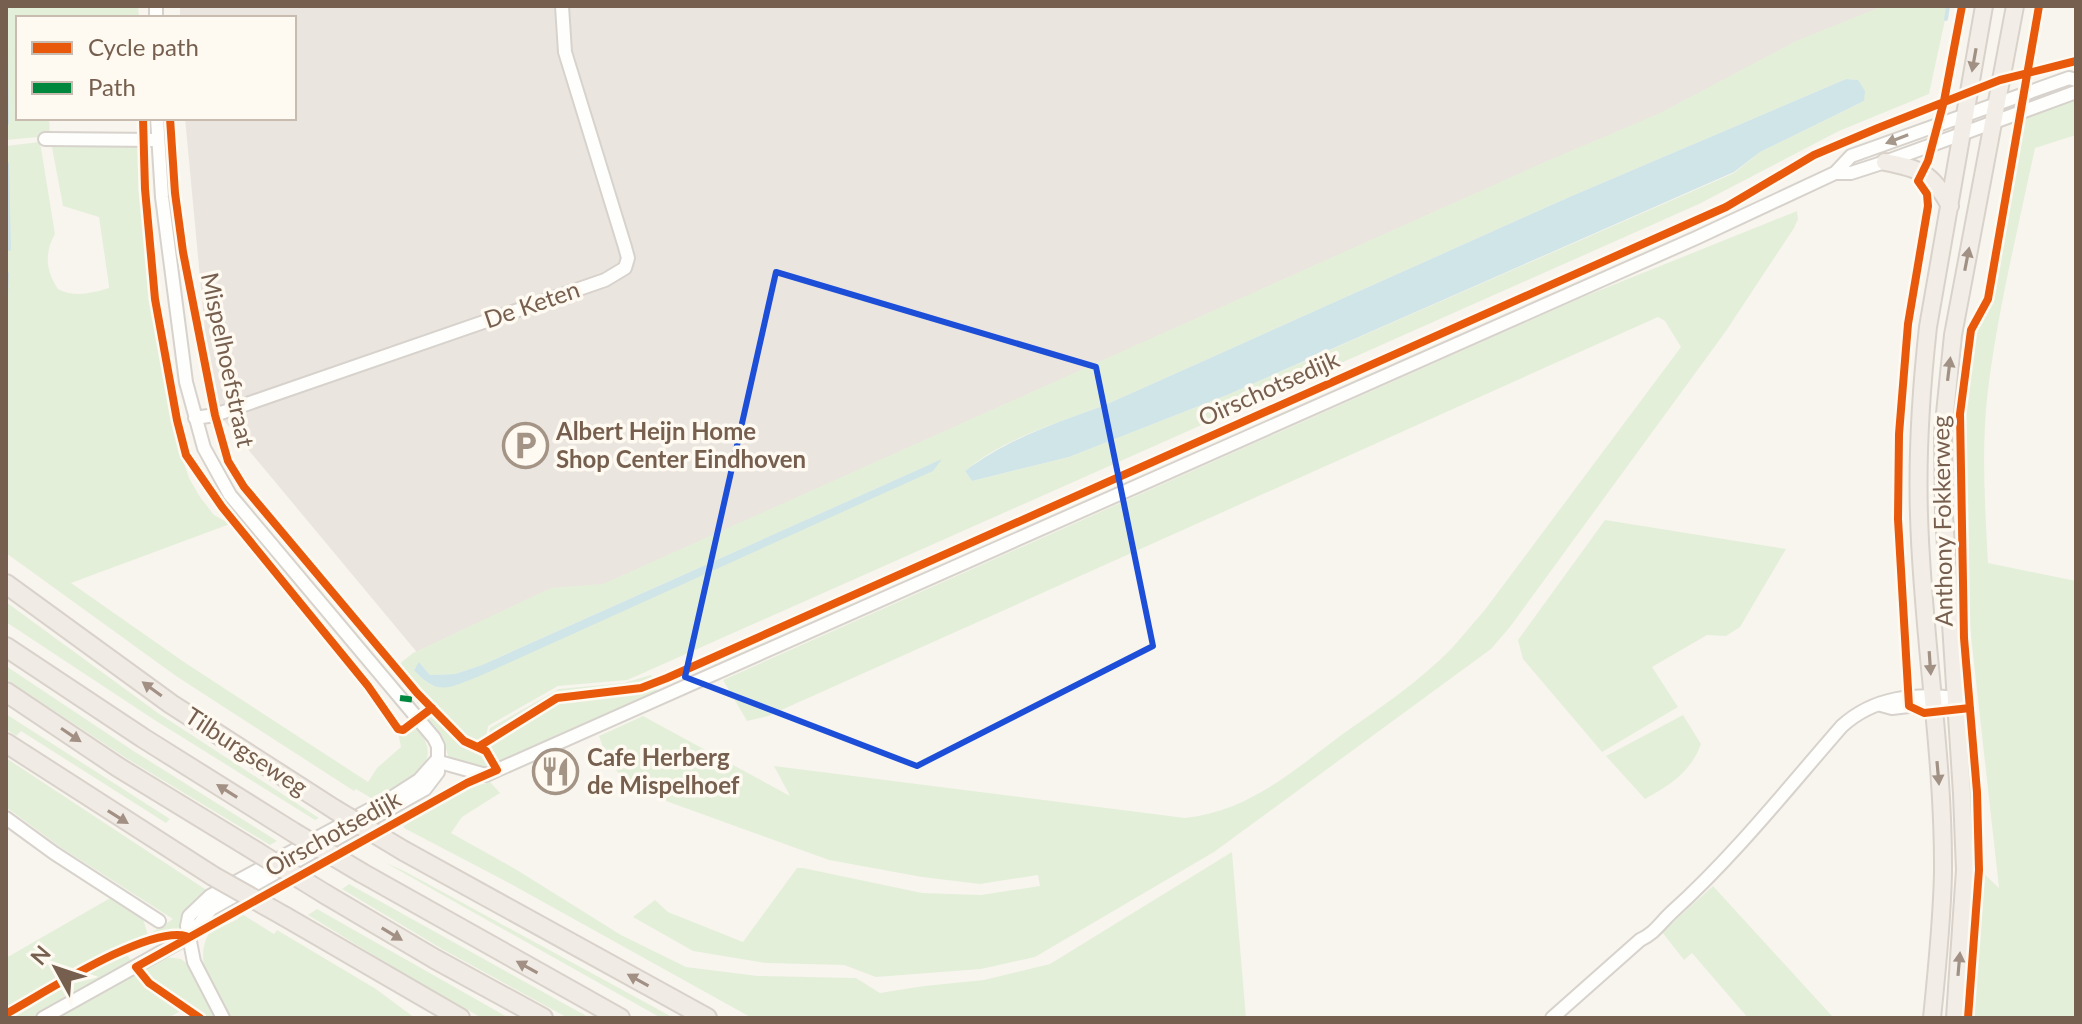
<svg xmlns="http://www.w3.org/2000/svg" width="2082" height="1024" font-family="Lato,sans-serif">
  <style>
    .industrial { fill: #ebe5df }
    .green { fill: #e4efda; fill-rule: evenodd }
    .water { fill: #d0e5e8 }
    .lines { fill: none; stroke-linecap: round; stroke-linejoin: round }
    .stream { stroke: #d0e5e8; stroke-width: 4 }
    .minor-casing { stroke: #d7d2cc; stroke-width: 16 }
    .major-casing { stroke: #d9d2cb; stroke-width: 20 }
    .highway-casing { stroke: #d9d2cb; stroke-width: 22 }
    .minor { stroke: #fefefc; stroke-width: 12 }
    .major { stroke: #f2eee7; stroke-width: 16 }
    .highway { stroke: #f1ebe6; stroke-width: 18 }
    .highway-bridge-casing { stroke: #d9d2cb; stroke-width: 22; stroke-linecap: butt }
    .highway-bridge { stroke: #f1ebe6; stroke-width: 18 }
    .quiet { stroke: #00873e; stroke-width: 6; stroke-dasharray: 12 6; stroke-linecap: butt }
    .cycleway-casing { stroke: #fefaf1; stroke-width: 13 }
    .cycleway { stroke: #e8590c; stroke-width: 8 }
    .oneway { fill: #a19184 }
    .oneway2 { fill: #a6978b }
    .oneway3 { fill: #a19083 }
    .marked { fill: none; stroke: #1d4ed8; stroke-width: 6; stroke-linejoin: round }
    .labels { text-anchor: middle; stroke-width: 7; stroke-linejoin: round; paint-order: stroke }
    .street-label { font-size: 24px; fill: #765f4e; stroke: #fefaf1 }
    .poi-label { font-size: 24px; font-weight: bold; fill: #765f4e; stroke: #fefaf1; text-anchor: start }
  </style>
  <rect width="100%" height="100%" fill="#f8f5ee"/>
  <path class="industrial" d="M180,6H1903L430,668L212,406L185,118H294V18H180Z"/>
  <path class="green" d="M6,6H138L139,18H18V118H49L50,136L6,140Z
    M1883,6H1948L1929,94L1839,131L1699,204L641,674L627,680L558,686L488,726L486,737L475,744L465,738L398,665L413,653L551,588L603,584L1547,161L1660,113L1796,41ZM1846,79L1858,80L1864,101L1760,152L1734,173L1227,395L1069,457L972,481L965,471C1004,438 1058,423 1105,405L1567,198ZM940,460L456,685C432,688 431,688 414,669L420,663L430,675L455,674L482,665Z
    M2076,96V135L2035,148C2018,229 1998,309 1988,390C1981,448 1985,505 1988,563L2076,581V1018H1971L1981,871L1999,888L1964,573V410L1973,332L1991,299L2024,116Z
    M40,142L55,234C44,253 46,271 58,289C74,298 92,293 109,288V286L99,217L63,206L51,142L140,145L149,269L157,337L178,443L189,478L200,497L214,515L230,524L71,583L184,662L368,782L377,768L401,747L398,732L403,733L414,724C447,761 414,779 384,797L381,793L374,796L376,801L356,789L354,791L176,676L6,553V146Z
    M1797,211L1798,219L1794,228L1726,331L1510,627L1491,649L1214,852L1035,957L981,969L876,977L844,965L765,963L693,951L633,917L655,900L668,912L743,942L797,868H803L922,893L981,895L1040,886L1038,875L980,884L922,877L829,860L644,793C618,776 609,766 599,736L643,716L790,796L774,766L1185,818C1247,812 1292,772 1340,736C1378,709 1419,682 1452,648C1463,636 1473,623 1484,611L1681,347L1665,321L1658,317L768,716L747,721L723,680L1578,299Z
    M1605,520L1786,549L1740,627L1726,636L1707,635L1652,667L1678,707L1602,752L1523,659L1518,640Z
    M6,602L158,713L319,818L315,820L153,719L6,622Z
    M6,666L132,750L277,841L270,845L126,758L6,679Z
    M651,675L653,679L625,689L560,695L489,735L490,728L559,689L624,683Z
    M656,684L657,692L498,762L492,751L482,745L562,700L626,694Z
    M431,712L463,745L485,753L492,765L483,770L449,759L443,738L424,716Z
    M6,714L170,819L166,823L21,731L16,736L6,729Z
    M1683,715L1701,744C1691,772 1670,785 1645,799L1606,756Z
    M6,758L208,891L189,908L180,931C138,929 46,989 6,1011V958L112,897L143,919L148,935L173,919L60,847L6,807Z
    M490,782L500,793L462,817L451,833L517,870L621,935L686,967L758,976L856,978L880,993L924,986L984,980L1050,964L1232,852L1246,1018H752L509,883L404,828L403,824L465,789Z
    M386,863L406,872L674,1018H661Z
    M349,884L590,1018H568L442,949L342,889Z
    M1713,886L1832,1016L1837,1018H1748L1692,953L1684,960L1662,932Z
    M317,909L509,1018H482L419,983L308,915Z
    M242,914L274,934L277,930L376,989L415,1018H229C215,991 192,963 209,933L238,919Z
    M126,953L132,962L31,1018H6Z
    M165,957L181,959L189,965L216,1018H203L194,1008L145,975L142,970Z
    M135,973L144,984L184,1009L168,1018H54Z"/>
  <path class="water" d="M1846,79L1858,80L1865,91L1864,101L1760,152L1734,172L1227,395L1069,457L972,481L965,471C1007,439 1056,423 1105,405L1567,198Z
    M942,459L933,471L482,675C450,687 439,698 414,670L419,662L430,675L455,674L482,665Z"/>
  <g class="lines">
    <path class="stream" d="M1946,19L1948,6
      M6,50L7,123
      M7,164L9,249
      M6,297L7,274"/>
    <defs>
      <path id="minor" d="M156,6V18
        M45,139L157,140
        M1835,173H1851L1885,162L2076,92
        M195,418L215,415L605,280L625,268L628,258L625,247L565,52L562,6
        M1881,705L1892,708L1942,702
        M436,761L486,775L1696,238L1835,173L1851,156L2069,78L2076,80
        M6,818L54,853L159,921
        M43,1018L190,936L211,909L425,789L438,772V746L434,738L230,495L204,448L186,382L162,197L157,118
        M223,1018L194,962L187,926L189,916L210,896L391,798L419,780L436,761
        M1552,1018L1640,940C1655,933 1660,923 1672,912C1734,856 1787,789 1842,726C1874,697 1915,693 1957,698"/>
      <path id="major" d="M1885,162C1921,169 1932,173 1950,206
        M1932,1018C1937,970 1942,921 1943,873C1944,753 1922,634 1919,515C1917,452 1921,390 1928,327L1984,6
        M1955,1018L1965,870L1962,793L1944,516L1943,433L1953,335L2015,6"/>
      <path id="highway" d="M6,584L171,704L334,809
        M6,647L143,738L293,832
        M6,692L118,767L257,852
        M6,743L213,876
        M404,851L707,1018
        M362,873L620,1018
        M325,894L435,959L543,1018
        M284,916L460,1018"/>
    </defs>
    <use href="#minor" class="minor-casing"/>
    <use href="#major" class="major-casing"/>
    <use href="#highway" class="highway-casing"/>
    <use href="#minor" class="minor"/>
    <use href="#major" class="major"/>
    <use href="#highway" class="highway"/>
    <defs>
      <path id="highway-bridge" d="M334,809L404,851
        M293,832L362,873
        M257,852L325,894
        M213,876L284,916"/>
    </defs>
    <use href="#highway-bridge" class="highway-bridge-casing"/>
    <use href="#highway-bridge" class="highway-bridge"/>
    <path class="quiet" d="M400,698L425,701"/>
    <defs>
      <path id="cycleway" d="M1962,6L1944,101L1928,161L1918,181L1927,194L1928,206L1908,324L1899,434L1898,519L1909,706L1924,713L1970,708
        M143,118L145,189L155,299L177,420L186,455L222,507L368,686L398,729L403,730L432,708
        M170,118L175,193L183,252L215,415L228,461L244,487L417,693L464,741L486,751L497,770L467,783L136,967L149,983L200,1018
        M478,747L557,698L641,688L667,678L1690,223L1726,207L1814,155L1878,128L2000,80L2076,61
        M6,1014C44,993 147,926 186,936
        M1968,1018L1979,870L1977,792L1964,638L1960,414L1971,330L1988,299L2039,6"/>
    </defs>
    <use href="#cycleway" class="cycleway-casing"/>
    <use href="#cycleway" class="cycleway"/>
  </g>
  <defs><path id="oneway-solid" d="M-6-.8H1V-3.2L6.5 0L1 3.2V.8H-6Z" transform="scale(2)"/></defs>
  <g class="oneway">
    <use href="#oneway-solid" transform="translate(1974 60) rotate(100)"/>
    <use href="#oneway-solid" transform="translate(1967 259) rotate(-79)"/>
    <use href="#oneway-solid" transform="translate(1949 369) rotate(-83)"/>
    <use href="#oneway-solid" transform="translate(1930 663) rotate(86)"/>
    <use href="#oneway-solid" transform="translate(1938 773) rotate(85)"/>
    <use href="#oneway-solid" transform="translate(1959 964) rotate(-85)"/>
  </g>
  <use class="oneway2" href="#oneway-solid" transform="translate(1897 139) rotate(159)"/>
  <g class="oneway3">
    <use href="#oneway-solid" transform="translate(152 689) rotate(-144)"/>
    <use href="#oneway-solid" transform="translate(71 735) rotate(34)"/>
    <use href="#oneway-solid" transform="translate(227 791) rotate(-148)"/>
    <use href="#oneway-solid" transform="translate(118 817) rotate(32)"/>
    <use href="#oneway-solid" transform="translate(392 934) rotate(31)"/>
    <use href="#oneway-solid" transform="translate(527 967) rotate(-151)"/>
    <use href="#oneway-solid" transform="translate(638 980) rotate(-151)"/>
  </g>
  <path class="marked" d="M776,272L1096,367L1153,646L917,766L685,677Z"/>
  <defs>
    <symbol id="parking-ring" viewBox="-11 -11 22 22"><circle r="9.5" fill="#fefaf1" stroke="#a49486" stroke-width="1.5"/><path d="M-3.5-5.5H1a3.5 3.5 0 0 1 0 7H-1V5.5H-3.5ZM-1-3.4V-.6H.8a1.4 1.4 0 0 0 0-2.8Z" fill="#a49486"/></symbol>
    <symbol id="restaurant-ring" viewBox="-11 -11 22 22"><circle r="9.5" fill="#fefaf1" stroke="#a49486" stroke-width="1.5"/><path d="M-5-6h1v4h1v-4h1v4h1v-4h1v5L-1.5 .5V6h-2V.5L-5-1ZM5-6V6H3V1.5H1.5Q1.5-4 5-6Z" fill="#a49486"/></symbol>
  </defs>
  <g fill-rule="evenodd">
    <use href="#parking-ring" x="500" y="420" width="51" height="51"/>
    <use href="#restaurant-ring" x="530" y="746" width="51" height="51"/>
  </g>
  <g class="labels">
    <g class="street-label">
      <text transform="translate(532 305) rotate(-19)" y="8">De Keten</text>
      <text transform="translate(227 360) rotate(78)" y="8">Mispelhoefstraat</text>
      <text transform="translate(1269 389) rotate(-24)" y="8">Oirschotsedijk</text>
      <text transform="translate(1943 521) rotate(-91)" y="8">Anthony Fokkerweg</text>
      <text transform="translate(246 752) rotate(33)" y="8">Tilburgseweg</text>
      <text transform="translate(333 834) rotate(-29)" y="8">Oirschotsedijk</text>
    </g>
    <g class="poi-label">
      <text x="556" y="440">Albert Heijn Home<tspan x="556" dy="28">Shop Center Eindhoven</tspan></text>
      <text x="587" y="766">Cafe Herberg<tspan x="587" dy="28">de Mispelhoef</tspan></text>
    </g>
  </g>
  <rect width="2082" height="1024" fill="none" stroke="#765f4e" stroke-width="16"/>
  <rect x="16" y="16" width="280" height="104" fill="#fefaf1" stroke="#c8bcb0" stroke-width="2"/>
  <rect x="32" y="42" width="40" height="12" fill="#e8590c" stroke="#c8bcb0" stroke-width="2"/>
  <text x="88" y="56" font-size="24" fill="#765f4e">Cycle path</text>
  <rect x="32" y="82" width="40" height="12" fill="#00873e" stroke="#c8bcb0" stroke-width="2"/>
  <text x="88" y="96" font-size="24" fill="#765f4e">Path</text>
  <g transform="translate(56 968) rotate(310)" stroke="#fefaf1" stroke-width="6" paint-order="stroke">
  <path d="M0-6L14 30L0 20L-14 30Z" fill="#765f4e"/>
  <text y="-12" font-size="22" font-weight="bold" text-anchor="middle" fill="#765f4e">N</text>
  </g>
</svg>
